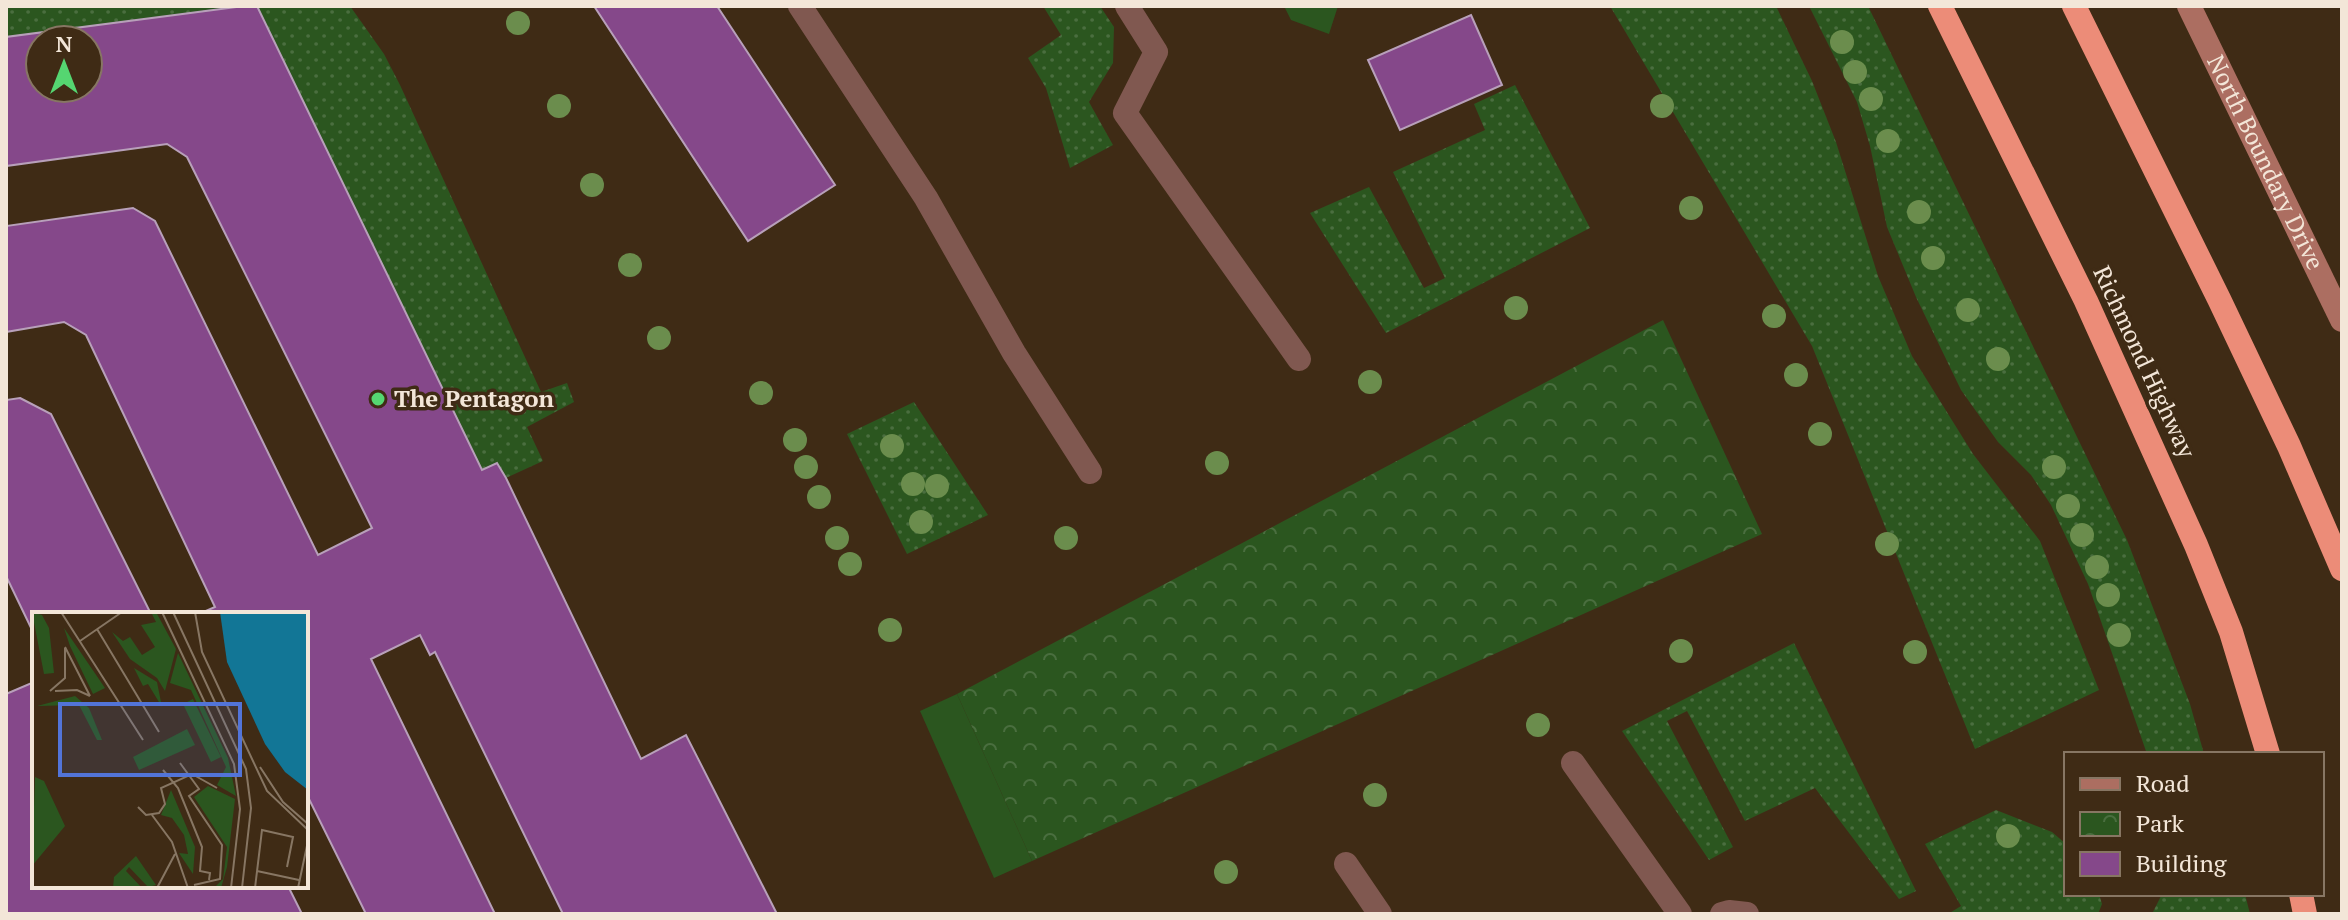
<svg xmlns="http://www.w3.org/2000/svg" width="2348" height="920" font-family="'PT Serif',serif">
  <style>
    .grass { fill: url(#grass-dots) }
    .park { fill: url(#park-crowns) }
    .garden { fill: #2b561f }
    .building { fill: #85488a; stroke: #b8a0ba; stroke-width: 2; fill-rule: evenodd }
    .lines { fill: none; stroke-linecap: round; stroke-linejoin: round }
    .lane { stroke: #805850; stroke-width: 24 }
    .secondary { stroke: #ac6e61; stroke-width: 24 }
    .highway { stroke: #ec8c78; stroke-width: 24 }
    .tree { fill: #6b8d4d }
    .poi-dot { fill: #55d671; stroke: #3f2b15; stroke-width: 3 }
    .labels { text-anchor: middle; stroke-width: 7; stroke-linejoin: round; paint-order: stroke }
    .street-label { font-size: 24px; fill: #f3e6d8; stroke: #3f2b15 }
    .poi-label { font-size: 24px; font-weight: bold; fill: #f3e6d8; stroke: #3f2b15; text-anchor: start }
    .inset-road { fill: none; stroke: #877663; stroke-width: 2 }
    .view { fill: #5274d8; fill-opacity: 0.15; stroke: #5274d8; stroke-width: 4 }
    .inset-edge { fill: none; stroke: #f3e6d8; stroke-width: 4 }
  </style>
  <defs>
    <pattern id="grass-dots" width="8" height="8" patternUnits="userSpaceOnUse" patternTransform="scale(2)"><rect width="8" height="8" fill="#2b561f"/><path d="M2 2h.1M6 6h.1" fill="none" stroke="#4a6e3f" stroke-width="1.8" stroke-linecap="round"/></pattern>
    <pattern id="park-crowns" width="20" height="18" patternUnits="userSpaceOnUse" patternTransform="scale(2)"><rect width="20" height="18" fill="#2b561f"/><path d="M2 6a3 3 0 1 1 6 0M12 15a3 3 0 1 1 6 0" fill="none" stroke="#4a6e3f"/></pattern>
  </defs>
  <rect width="100%" height="100%" fill="#3f2b15"/>
  <path class="grass" d="M6,6H244L6,37Z
    M257,6H350L384,54L400,85L541,392L567,383L574,402L527,427L543,461L506,478L497,463L482,470Z
    M1043,6H1100L1114,27L1113,63L1089,102L1113,145L1070,168L1046,88L1028,58L1061,35Z
    M1610,6H1776L1812,81L1836,142L1878,276L1912,356L1973,454L2040,541L2099,690L1975,749L1812,346Z
    M1809,6H1868L2127,540L2190,704L2204,754H2147L2088,584L2051,505L2031,475L1998,442L1961,390L1916,297L1887,227L1870,146L1857,102Z
    M1515,85L1590,228L1386,333L1310,213L1369,187L1424,288L1445,278L1393,172L1485,130L1474,104Z
    M914,402L988,515L907,554L847,434Z
    M1794,643L1916,891L1899,899L1815,788L1745,821L1687,711L1667,721L1733,847L1709,860L1622,731Z
    M1996,810L2052,832L2066,844V894H2099L2102,904L2098,914H1948L1961,906L1925,844Z
    M2162,894H2245L2250,914H2152Z"/>
  <path class="park" d="M1663,320L1762,534L1032,861L957,694Z"/>
  <path class="garden" d="M1284,6H1338L1329,34L1291,20Z
    M957,694L1032,861L994,878L920,711Z"/>
  <path class="building" d="M244,6H257L482,470L497,463L506,478L641,759L686,735L777,914H563L435,652L430,655L420,635L371,659L495,914H366L306,793V614H199L215,607L86,335L64,322L6,332V226L133,208L155,221L318,555L372,528L187,157L167,144L6,166V37ZM40,40H88V88H40Z
    M594,6H717L835,185L748,241Z
    M1471,15L1502,85L1400,130L1368,60Z
    M20,398L51,414L151,614H34V634L6,576V400Z
    M34,682V886H288L302,914H6V694Z"/>
  <g class="lines">
    <path class="lane" d="M800,6L926,198L1014,353L1090,472
      M1127,6L1156,52L1125,113L1299,359
      M1573,763L1680,914
      M1346,864L1380,914
      M1722,914L1729,912L1747,914"/>
    <path class="secondary" id="s1" d="M2189,6L2342,320"/>
    <path class="highway" d="M1940,6L2086,301L2196,545L2231,632L2268,754
      M2074,6L2219,299L2289,446L2342,569
      M2301,894L2305,914"/>
  </g>
  <g class="tree">
    <circle cx="518" cy="23" r="12"/>
    <circle cx="1842" cy="42" r="12"/>
    <circle cx="1855" cy="72" r="12"/>
    <circle cx="1871" cy="99" r="12"/>
    <circle cx="559" cy="106" r="12"/>
    <circle cx="1662" cy="106" r="12"/>
    <circle cx="1888" cy="141" r="12"/>
    <circle cx="592" cy="185" r="12"/>
    <circle cx="1691" cy="208" r="12"/>
    <circle cx="1919" cy="212" r="12"/>
    <circle cx="1933" cy="258" r="12"/>
    <circle cx="630" cy="265" r="12"/>
    <circle cx="1516" cy="308" r="12"/>
    <circle cx="1968" cy="310" r="12"/>
    <circle cx="1774" cy="316" r="12"/>
    <circle cx="659" cy="338" r="12"/>
    <circle cx="1998" cy="359" r="12"/>
    <circle cx="1796" cy="375" r="12"/>
    <circle cx="1370" cy="382" r="12"/>
    <circle cx="761" cy="393" r="12"/>
    <circle cx="1820" cy="434" r="12"/>
    <circle cx="795" cy="440" r="12"/>
    <circle cx="892" cy="446" r="12"/>
    <circle cx="1217" cy="463" r="12"/>
    <circle cx="806" cy="467" r="12"/>
    <circle cx="2054" cy="467" r="12"/>
    <circle cx="913" cy="484" r="12"/>
    <circle cx="937" cy="486" r="12"/>
    <circle cx="819" cy="497" r="12"/>
    <circle cx="2068" cy="506" r="12"/>
    <circle cx="921" cy="522" r="12"/>
    <circle cx="2082" cy="535" r="12"/>
    <circle cx="837" cy="538" r="12"/>
    <circle cx="1066" cy="538" r="12"/>
    <circle cx="1887" cy="544" r="12"/>
    <circle cx="850" cy="564" r="12"/>
    <circle cx="2097" cy="567" r="12"/>
    <circle cx="2108" cy="595" r="12"/>
    <circle cx="890" cy="630" r="12"/>
    <circle cx="2119" cy="635" r="12"/>
    <circle cx="1681" cy="651" r="12"/>
    <circle cx="1915" cy="652" r="12"/>
    <circle cx="1538" cy="725" r="12"/>
    <circle cx="1375" cy="795" r="12"/>
    <circle cx="2008" cy="836" r="12"/>
    <circle cx="1226" cy="872" r="12"/>
  </g>
  <circle class="poi-dot" cx="378" cy="399" r="8"/>
  <g class="labels">
    <g class="street-label">
      <text dy="8" stroke="none"><textPath href="#s1" startOffset="174">North Boundary Drive</textPath></text>
      <text transform="translate(2144 362) rotate(65)" y="8">Richmond Highway</text>
    </g>
    <g class="poi-label">
      <text x="394" y="407">The Pentagon</text>
    </g>
  </g>
  <g transform="translate(32 612)">
    <rect width="276" height="276" fill="#3f2b15"/>
    <path d="M0,0L10,3L17,16L22,61L12,62ZM119,0H124L144,37L133,79L125,66L98,47L80,20L91,29L98,25L110,43L123,35L109,13L124,10ZM32,16L73,76L61,82L38,34ZM146,41L196,146L204,184L185,173L194,155L159,78L138,71ZM43,84L57,96L70,128H65L47,93L5,94ZM161,87L189,145L179,150L151,92ZM176,174L203,187L195,255L189,276L167,275H183L191,267L195,235L162,185ZM139,178L163,235L161,262L147,241L156,242L152,223L140,206L129,203ZM104,244L124,273L116,275L97,255L94,259L110,276H81L82,265Z" fill="#2b561f"/>
    <path d="M155,117L163,133L107,158L101,145ZM3,165L12,169L33,214L0,254Z" fill="#2b561f"/>
    <path d="M102,56L125,70L130,95L116,72L111,74Z" fill="#2b561f"/>
    <path d="M188,0H276V178L253,160L233,132L195,50Z" fill="#127696"/>
    <path class="inset-road" d="M29,0L111,128M130,0L202,152L208,197L199,276M141,0L214,157L219,196L210,276M163,0L170,40L235,179L276,218M65,17L127,120M48,29L90,0M33,35L58,84M18,79L33,66V36M23,79L45,78L58,84M148,151L167,177L157,184L190,233L188,267L162,273M228,155L251,190L276,212M131,158L146,176L170,235L168,259L178,261L177,268M106,195L114,203L127,201L133,192L129,176L160,162L185,176M120,203L140,230L156,276M225,259L267,268M125,276L143,242M223,276L230,218L261,225L255,255M266,276L276,229"/>
    <path class="view" d="M28,92H208V163H28Z"/>
    <rect width="276" height="276" class="inset-edge"/>
  </g>
  <rect width="2348" height="920" fill="none" stroke="#f3e6d8" stroke-width="16"/>
  <rect x="2064" y="752" width="260" height="144" fill="#3f2b15" stroke="#877663" stroke-width="2"/>
  <rect x="2080" y="778" width="40" height="12" fill="#ac6e61" stroke="#877663" stroke-width="2"/>
  <text x="2136" y="792" font-size="24" fill="#f3e6d8">Road</text>
  <rect x="2080" y="812" width="40" height="24" fill="url(#park-crowns)" stroke="#877663" stroke-width="2"/>
  <text x="2136" y="832" font-size="24" fill="#f3e6d8">Park</text>
  <rect x="2080" y="852" width="40" height="24" fill="#85488a" stroke="#877663" stroke-width="2"/>
  <text x="2136" y="872" font-size="24" fill="#f3e6d8">Building</text>
  <g transform="translate(64 64)"><circle r="38" fill="#3f2b15" stroke="#877663" stroke-width="2"/>
  <path d="M0-6L14 30L0 20L-14 30Z" fill="#55d671"/>
  <text y="-12" font-size="22" font-weight="bold" text-anchor="middle" fill="#f3e6d8">N</text>
  </g>
</svg>
